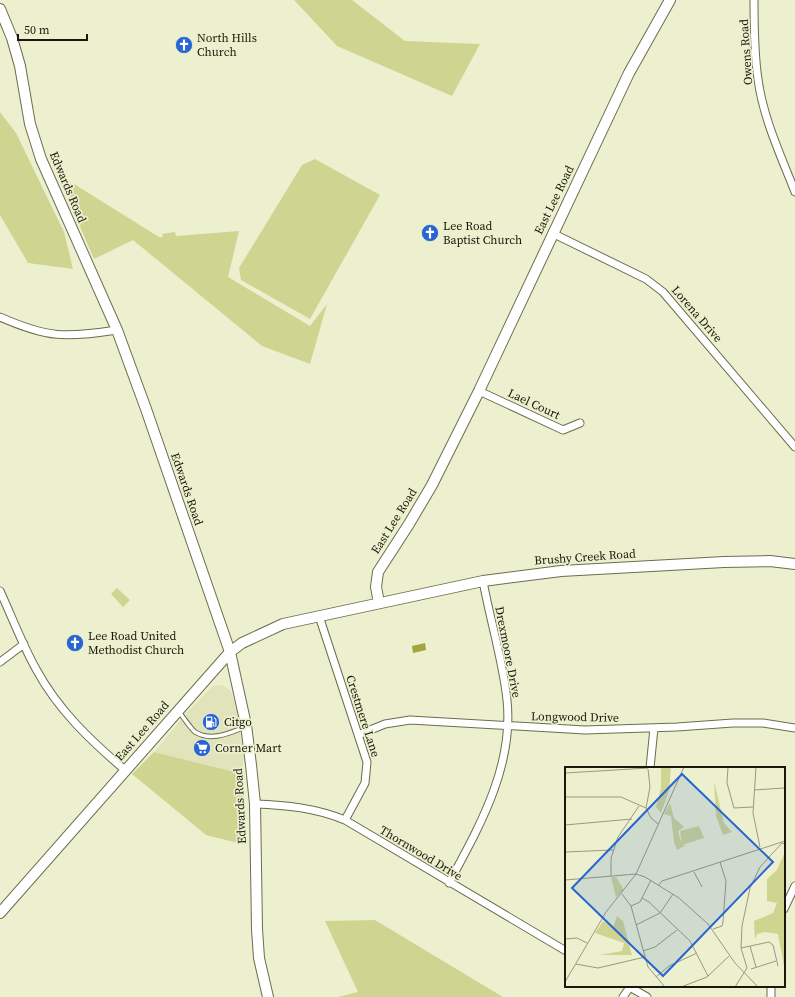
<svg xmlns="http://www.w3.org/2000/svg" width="795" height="997" font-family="'Source Serif 4',serif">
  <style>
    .built { fill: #e1e4bb }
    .green { fill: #d0d491 }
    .water { fill: #a1a440 }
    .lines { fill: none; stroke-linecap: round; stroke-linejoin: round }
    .lane-casing { stroke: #6b6d4f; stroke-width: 5.5 }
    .street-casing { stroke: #6b6d4f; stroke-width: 9 }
    .secondary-casing { stroke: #6b6d4f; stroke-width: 12 }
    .lane { stroke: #fff; stroke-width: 3.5 }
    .street { stroke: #fff; stroke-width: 7 }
    .secondary { stroke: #fff; stroke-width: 10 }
    .labels { text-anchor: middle; stroke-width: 3.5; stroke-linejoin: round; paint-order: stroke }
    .poi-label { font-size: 12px; fill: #18190c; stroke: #edf0ce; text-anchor: start }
    .street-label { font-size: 12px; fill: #18190c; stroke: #edf0ce }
    .inset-road { fill: none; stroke: #989a80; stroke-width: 1 }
    .view { fill: #2765d2; fill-opacity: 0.15; stroke: #2765d2; stroke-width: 2 }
    .inset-edge { fill: none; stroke: #18190c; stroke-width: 2 }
  </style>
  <rect width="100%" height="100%" fill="#edf0ce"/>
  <path class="built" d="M223,685L231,691L237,711L243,755V774L154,752L189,710L213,686Z"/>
  <path class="green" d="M294,0H352L405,41L480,44L452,96L337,46Z
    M0,112L16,133L64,232L73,269L28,263L0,215Z
    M315,159L380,195L310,319L241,280L239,268L302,165Z
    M74,184L159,237H163L162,234L175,232L176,236L239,231L228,277L310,326L327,304L310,364L262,346L133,240L94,259L69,201Z
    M117,588L130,600L123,607L111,594Z
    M154,752L243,774L245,839L238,843L206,835L132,774Z
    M375,920L503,997H338L358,992L325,921Z"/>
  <path class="water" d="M425,643L426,650L413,653L412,646Z"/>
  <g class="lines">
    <defs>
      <path id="lane" d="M179,712C183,717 192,730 195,732C212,742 229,733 245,727"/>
      <path id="street" d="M754,0C754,26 754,53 758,79C763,118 781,156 795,192
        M552,233L646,279L663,292L795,447
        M0,317C48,338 65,338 117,330
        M479,391L563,430L580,423
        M0,591C12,617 22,644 36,669C58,710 91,741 125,770
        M319,616L367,762L365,783L345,820
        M0,662L24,644
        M358,735L385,724L410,720L585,730L677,727L733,723H763L795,728
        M650,768L654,728
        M255,804C286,805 316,808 345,820L566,951
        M449,883C479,827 514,767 507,700C503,661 490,620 483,581
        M784,909L795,886
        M628,986L647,997
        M623,997L630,987
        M771,997V986"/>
      <path id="secondary" d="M0,9L12,38L20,66L30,124L41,159L117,330L146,409L230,652L246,725L251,765L255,804L257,929L259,958L268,997
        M379,603L376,587L378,572L409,524L432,485L479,391L629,73L670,0
        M0,913L230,652L242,643L283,624L483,581L561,571L724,562L770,561L795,564"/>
    </defs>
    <use href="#lane" class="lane-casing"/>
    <use href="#street" class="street-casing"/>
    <use href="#secondary" class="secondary-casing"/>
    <use href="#lane" class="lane"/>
    <use href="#street" class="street"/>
    <use href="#secondary" class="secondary"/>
  </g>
  <defs>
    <symbol id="church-disc" viewBox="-11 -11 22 22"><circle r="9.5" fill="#2765d2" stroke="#edf0ce"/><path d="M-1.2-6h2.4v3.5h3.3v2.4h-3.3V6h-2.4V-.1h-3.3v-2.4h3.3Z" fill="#fff"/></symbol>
    <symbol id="fuel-disc" viewBox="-11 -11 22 22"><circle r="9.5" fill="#2765d2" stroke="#edf0ce"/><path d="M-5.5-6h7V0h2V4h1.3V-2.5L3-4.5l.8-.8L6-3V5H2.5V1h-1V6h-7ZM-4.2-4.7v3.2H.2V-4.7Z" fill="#fff"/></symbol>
    <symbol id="supermarket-disc" viewBox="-11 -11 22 22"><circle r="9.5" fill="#2765d2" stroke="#edf0ce"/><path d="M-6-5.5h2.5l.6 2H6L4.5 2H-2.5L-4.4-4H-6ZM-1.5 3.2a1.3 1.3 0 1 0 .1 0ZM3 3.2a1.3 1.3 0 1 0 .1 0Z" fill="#fff"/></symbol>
  </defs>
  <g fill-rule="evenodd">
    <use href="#church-disc" x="174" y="35" width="20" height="20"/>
    <use href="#church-disc" x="420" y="223" width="20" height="20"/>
    <use href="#church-disc" x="65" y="633" width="20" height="20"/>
    <use href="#fuel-disc" x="201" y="712" width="20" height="20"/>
    <use href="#supermarket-disc" x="192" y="738" width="20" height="20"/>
  </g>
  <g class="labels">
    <g class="poi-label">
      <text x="197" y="42">North Hills<tspan x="197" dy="14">Church</tspan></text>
      <text x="443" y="230">Lee Road<tspan x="443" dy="14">Baptist Church</tspan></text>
      <text x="88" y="640">Lee Road United<tspan x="88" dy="14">Methodist Church</tspan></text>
      <text x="224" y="726">Citgo</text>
      <text x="215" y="752">Corner Mart</text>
    </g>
    <g class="street-label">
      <text transform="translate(746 52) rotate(-94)" y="4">Owens Road</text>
      <text transform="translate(68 187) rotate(67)" y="4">Edwards Road</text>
      <text transform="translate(554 200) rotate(-64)" y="4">East Lee Road</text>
      <text transform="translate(697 314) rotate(49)" y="4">Lorena Drive</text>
      <text transform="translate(534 404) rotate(25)" y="4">Lael Court</text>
      <text transform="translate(187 489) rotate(71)" y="4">Edwards Road</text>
      <text transform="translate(394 521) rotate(-58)" y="4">East Lee Road</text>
      <text transform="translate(585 557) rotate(-4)" y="4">Brushy Creek Road</text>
      <text transform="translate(508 652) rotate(79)" y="4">Drexmoore Drive</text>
      <text transform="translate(363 716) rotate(72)" y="4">Crestmere Lane</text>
      <text transform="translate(575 717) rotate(1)" y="4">Longwood Drive</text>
      <text transform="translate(142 731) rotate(-49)" y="4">East Lee Road</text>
      <text transform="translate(240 806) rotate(-93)" y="4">Edwards Road</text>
      <text transform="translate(421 853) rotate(31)" y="4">Thornwood Drive</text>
    </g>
  </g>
  <g transform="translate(565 767)">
    <rect width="220" height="220" fill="#edf0ce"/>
    <path d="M96,0H106L104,24L96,46L91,40L96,21ZM149,14L159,56L167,65L158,68L151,49ZM105,36L109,51L119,60L113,64L117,78H121L112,83L109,75L106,49L99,47ZM134,59L139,71L117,78L115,64ZM220,85V198L219,199L213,167L200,165L192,167L190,173L189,154L208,146L212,136L202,134V112L212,103ZM46,110H51L59,123L51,130ZM52,149L58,154L67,188H34L57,184L59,176L30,166L38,154L48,160Z" fill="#d0d491"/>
    <path class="inset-road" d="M163,0L162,16L169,41L188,40M191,0L188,46L195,80M0,6L83,1M189,23L219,21M0,30H56L81,41L86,51L93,57M81,41L85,20L83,2M0,58L67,52M0,85L48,83M129,105L137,120M46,109V91L53,70L74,39M0,113L71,107L80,110L114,131L143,157L170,196L193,220M94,118L97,114L220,74M57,127L66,139L83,200L100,220M77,131L84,135L125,174L143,209M66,139L75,135L86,113M71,158L95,146L108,127M148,162L157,159L158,155L161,114L155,95M0,172L12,171L22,176M185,179L191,200M176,181L204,175L208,178L213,199M78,184L90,180L112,163M11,197L33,201L80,190M186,202L211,194M91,210L104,199L132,186M0,215L41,145L71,107L119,0M116,220L142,210L164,189M170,220L182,201L176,181L177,159L185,121L195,100L217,76L220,77"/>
    <path class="view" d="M117,7L208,95L98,209L7,121Z"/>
    <rect width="220" height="220" class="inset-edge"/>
  </g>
  <path d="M18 34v6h69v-6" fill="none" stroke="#18190c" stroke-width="2"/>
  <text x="24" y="34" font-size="12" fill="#18190c" stroke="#edf0ce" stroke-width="3" paint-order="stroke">50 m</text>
</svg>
